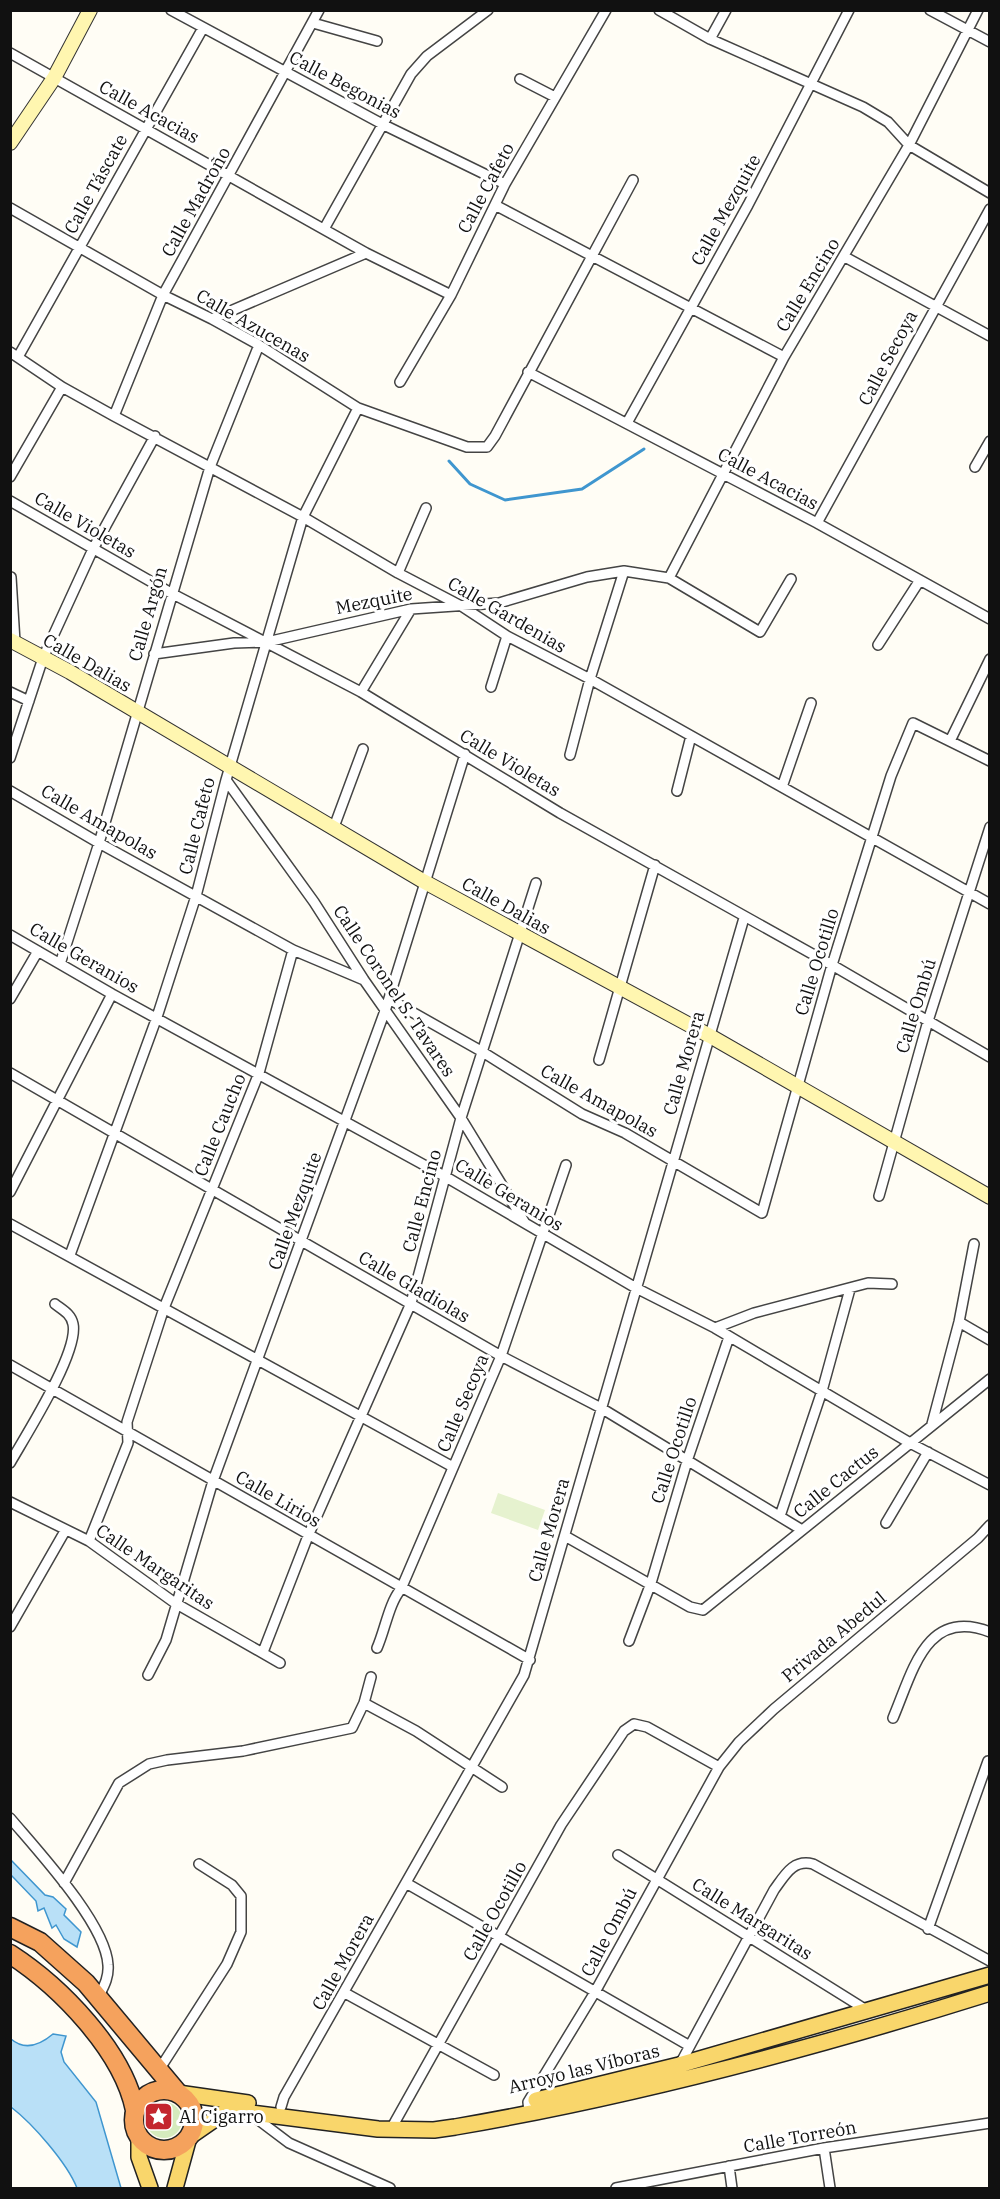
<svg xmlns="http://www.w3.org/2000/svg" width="1000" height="2199" font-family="'IBM Plex Serif',serif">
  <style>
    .green { fill: #d5ebbd }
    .pitch { fill: #e6f2cf }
    .water { fill: #b9e0f7; stroke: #3f96cf; stroke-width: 1.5 }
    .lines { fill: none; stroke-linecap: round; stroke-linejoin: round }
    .stream { stroke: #3f96cf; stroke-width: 3 }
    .street-casing { stroke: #444; stroke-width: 12 }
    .secondary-casing { stroke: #333; stroke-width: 16 }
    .primary-casing { stroke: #222; stroke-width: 18 }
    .highway-casing { stroke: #222; stroke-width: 21 }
    .street { stroke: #fff; stroke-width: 9 }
    .secondary { stroke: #fff6b0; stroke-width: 14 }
    .primary { stroke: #f9d66b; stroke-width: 15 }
    .highway { stroke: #f5a25d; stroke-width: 18 }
    .labels { text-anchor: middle; stroke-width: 6; stroke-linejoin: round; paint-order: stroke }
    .street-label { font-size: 18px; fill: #111; stroke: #fff }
    .poi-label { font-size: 18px; fill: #111; stroke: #fff; text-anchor: start }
  </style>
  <rect width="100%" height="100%" fill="#fffdf5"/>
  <path class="green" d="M146 2120a18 18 0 1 1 36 0a18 18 0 1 1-36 0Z"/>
  <path class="pitch" d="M498,1493L545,1510L538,1530L491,1513Z"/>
  <path class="water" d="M10,1859L45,1895L53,1897L66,1909L64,1915L81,1932L77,1947L64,1939L56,1925L52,1928L44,1908L38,1911L36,1901L11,1875Z
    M53,2034L66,2036L61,2052L64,2062L96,2102L121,2188H77C67,2163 33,2124 11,2107V2039C25,2051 40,2045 53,2034Z"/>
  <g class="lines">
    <path class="stream" d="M449,461L470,484L505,500L582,489L644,449"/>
    <defs>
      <path id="street" d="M171,10L384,125L505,184
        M659,10L710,39L863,107L888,122L909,145L990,193
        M930,10L990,42
        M313,23L377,41
        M710,39L726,10
        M10,53L366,253L451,295
        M520,79L555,97
        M495,205L784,357
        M10,208L163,295L212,319L259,345L358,408L467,447H487L495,436L633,180
        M324,229L411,74L427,56L488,10
        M845,257L990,336
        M212,319L366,253
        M10,352L62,387L114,416L303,517L398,573L463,607L507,636L590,679L990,904
        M18,357L203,28
        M528,372L817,523L990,619
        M400,382L451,295L505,184L606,10
        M114,416L163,295L319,10
        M627,423L748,205L849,10
        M975,467L990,441
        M10,477L62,387
        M10,501L171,593L361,692L560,813L832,965L990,1057
        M817,523L990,209
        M398,573L426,508
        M11,577L15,642
        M669,578L784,357L909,145L978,10
        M878,645L920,580
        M154,654L234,643L267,642L411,609L499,603L587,577L624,571L669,578L760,632L791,579
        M491,687L507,636
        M10,692L29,701
        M361,692L411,609
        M950,741L990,659
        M570,755L590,679L624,571
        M10,758L43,658L93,549L155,436
        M226,780L314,902L364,980L461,1118L525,1223
        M782,787L811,703
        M10,791L99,843L293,950L364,980
        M677,791L691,736
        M334,827L363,749
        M10,935L112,994L446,1177L636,1288L715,1328L910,1443L990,1485
        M60,964L99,843L210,467L259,345
        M10,999L38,951
        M389,999L481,1051L582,1114L625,1133L762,1213L832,965L891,776L913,723L990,761
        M599,1060L655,865
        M10,1073L501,1356L601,1408L802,1530
        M10,1192L112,994
        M879,1196L928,1021L990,827
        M10,1224L453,1467
        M70,1255L157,1017L196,896L226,780L303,517L358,408
        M959,1322L990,1340
        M715,1328L754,1313L868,1283L892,1284
        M10,1365L530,1660
        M932,1424L959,1322L974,1244
        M10,1463C26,1435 79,1352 73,1324C71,1314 63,1310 55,1304
        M10,1502L89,1541L175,1603L280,1663
        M780,1516L822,1391L850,1289
        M886,1523L928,1452
        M565,1536L690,1607L703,1610L990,1379
        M89,1541L128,1443L127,1422L164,1308L259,1073L293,950
        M10,1627L65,1531
        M629,1641L651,1583L688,1458L729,1337
        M377,1648C385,1630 389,1603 401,1589L501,1356L566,1165
        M263,1652L308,1536L411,1303L461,1118L536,883
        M148,1675L166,1640L213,1481L386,1008L465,754
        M364,1703L416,1731L502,1787
        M893,1718C913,1671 926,1607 990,1632
        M10,1818C37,1850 106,1924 108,1965C109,1977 104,1986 99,1996
        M618,1855L868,2011
        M64,1883L119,1783L149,1764L167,1760L243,1751L352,1728L364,1703L371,1677
        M406,1883L688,2045
        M928,1929L988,1761
        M345,1993L494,2075
        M679,2066L774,1890C785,1875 793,1859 813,1864L990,1961
        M159,2070L227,1964L241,1932V1896L232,1885L199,1864
        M281,2107L284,2097L524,1675L744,918
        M529,2112L528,2102L595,1992L719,1767L739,1742L774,1709L978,1538L990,1525
        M252,2115L289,2143L390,2188
        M391,2129L561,1825L624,1731L634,1724L647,1727L719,1767
        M824,2148L830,2188
        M729,2166L732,2188
        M616,2188L824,2148L990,2123"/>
      <path id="secondary" d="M10,143L54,78L90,10
        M10,640L70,672L423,881L710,1036L990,1197"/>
      <path id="primary" d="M178,2093L248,2103
        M536,2100L679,2065L990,1975
        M139,2137V2157L150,2188
        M175,2188L189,2137L228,2110L378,2129L434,2130L455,2127C636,2096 815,2048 990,1993"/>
      <path id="highway" d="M10,1927L40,1942L86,1983L178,2093
        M10,1954C61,1987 123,2051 135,2110
        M134 2120a30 30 0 1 1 60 0a30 30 0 1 1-60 0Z"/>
    </defs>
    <use href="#street" class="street-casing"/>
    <use href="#secondary" class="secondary-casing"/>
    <use href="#primary" class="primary-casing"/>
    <use href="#highway" class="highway-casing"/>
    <use href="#street" class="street"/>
    <use href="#secondary" class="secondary"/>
    <use href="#primary" class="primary"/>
    <use href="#highway" class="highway"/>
  </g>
  <defs>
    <symbol id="sight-square" viewBox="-11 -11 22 22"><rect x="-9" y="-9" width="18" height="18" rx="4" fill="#c4262e" stroke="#fff"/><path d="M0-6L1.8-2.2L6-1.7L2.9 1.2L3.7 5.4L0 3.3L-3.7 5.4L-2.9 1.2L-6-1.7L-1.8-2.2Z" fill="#fff"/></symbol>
  </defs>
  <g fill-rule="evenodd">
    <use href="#sight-square" x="142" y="2100" width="33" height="33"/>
  </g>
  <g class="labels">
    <g class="street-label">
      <text transform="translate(345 85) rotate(28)" y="6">Calle Begonias</text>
      <text transform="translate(149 112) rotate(29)" y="6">Calle Acacias</text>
      <text transform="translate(96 184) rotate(-61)" y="6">Calle Táscate</text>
      <text transform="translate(486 188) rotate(-62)" y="6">Calle Cafeto</text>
      <text transform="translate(196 202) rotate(-61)" y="6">Calle Madroño</text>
      <text transform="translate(726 210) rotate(-61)" y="6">Calle Mezquite</text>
      <text transform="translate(808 285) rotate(-59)" y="6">Calle Encino</text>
      <text transform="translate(253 326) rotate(30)" y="6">Calle Azucenas</text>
      <text transform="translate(888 358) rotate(-62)" y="6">Calle Secoya</text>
      <text transform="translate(768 479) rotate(28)" y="6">Calle Acacias</text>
      <text transform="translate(85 525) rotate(30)" y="6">Calle Violetas</text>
      <text transform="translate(374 601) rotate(-11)" y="6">Mezquite</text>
      <text transform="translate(148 614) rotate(-74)" y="6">Calle Argón</text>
      <text transform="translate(507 615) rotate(30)" y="6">Calle Gardenias</text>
      <text transform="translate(87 663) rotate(30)" y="6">Calle Dalias</text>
      <text transform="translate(510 763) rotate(31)" y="6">Calle Violetas</text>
      <text transform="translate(99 822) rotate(30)" y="6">Calle Amapolas</text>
      <text transform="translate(197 826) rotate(-76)" y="6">Calle Cafeto</text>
      <text transform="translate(506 906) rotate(29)" y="6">Calle Dalias</text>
      <text transform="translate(84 958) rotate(30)" y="6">Calle Geranios</text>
      <text transform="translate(817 962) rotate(-73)" y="6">Calle Ocotillo</text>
      <text transform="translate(394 991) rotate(56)" y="6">Calle Coronel S. Tavares</text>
      <text transform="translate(916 1006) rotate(-73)" y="6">Calle Ombú</text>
      <text transform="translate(684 1063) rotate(-74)" y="6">Calle Morera</text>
      <text transform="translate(599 1101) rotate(29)" y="6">Calle Amapolas</text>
      <text transform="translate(220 1125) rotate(-68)" y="6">Calle Caucho</text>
      <text transform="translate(509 1195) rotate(31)" y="6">Calle Geranios</text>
      <text transform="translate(422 1201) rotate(-75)" y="6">Calle Encino</text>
      <text transform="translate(295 1211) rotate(-70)" y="6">Calle Mezquite</text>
      <text transform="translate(414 1287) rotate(30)" y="6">Calle Gladiolas</text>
      <text transform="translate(463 1403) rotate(-67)" y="6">Calle Secoya</text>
      <text transform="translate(674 1450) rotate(-72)" y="6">Calle Ocotillo</text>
      <text transform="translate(836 1482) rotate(-39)" y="6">Calle Cactus</text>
      <text transform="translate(278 1499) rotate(30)" y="6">Calle Lirios</text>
      <text transform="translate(549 1530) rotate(-74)" y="6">Calle Morera</text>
      <text transform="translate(155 1567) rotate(34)" y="6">Calle Margaritas</text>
      <text transform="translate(834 1637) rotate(-40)" y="6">Privada Abedul</text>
      <text transform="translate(495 1911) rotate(-61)" y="6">Calle Ocotillo</text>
      <text transform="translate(752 1919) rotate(32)" y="6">Calle Margaritas</text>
      <text transform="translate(609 1932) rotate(-62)" y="6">Calle Ombú</text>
      <text transform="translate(343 1962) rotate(-61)" y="6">Calle Morera</text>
      <text transform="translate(584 2069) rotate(-14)" y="6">Arroyo las Víboras</text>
      <text transform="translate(800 2137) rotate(-10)" y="6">Calle Torreón</text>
    </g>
    <g class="poi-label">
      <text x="179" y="2123">Al Cigarro</text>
    </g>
  </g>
  <rect width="1000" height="2199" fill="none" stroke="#111111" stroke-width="24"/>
</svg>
